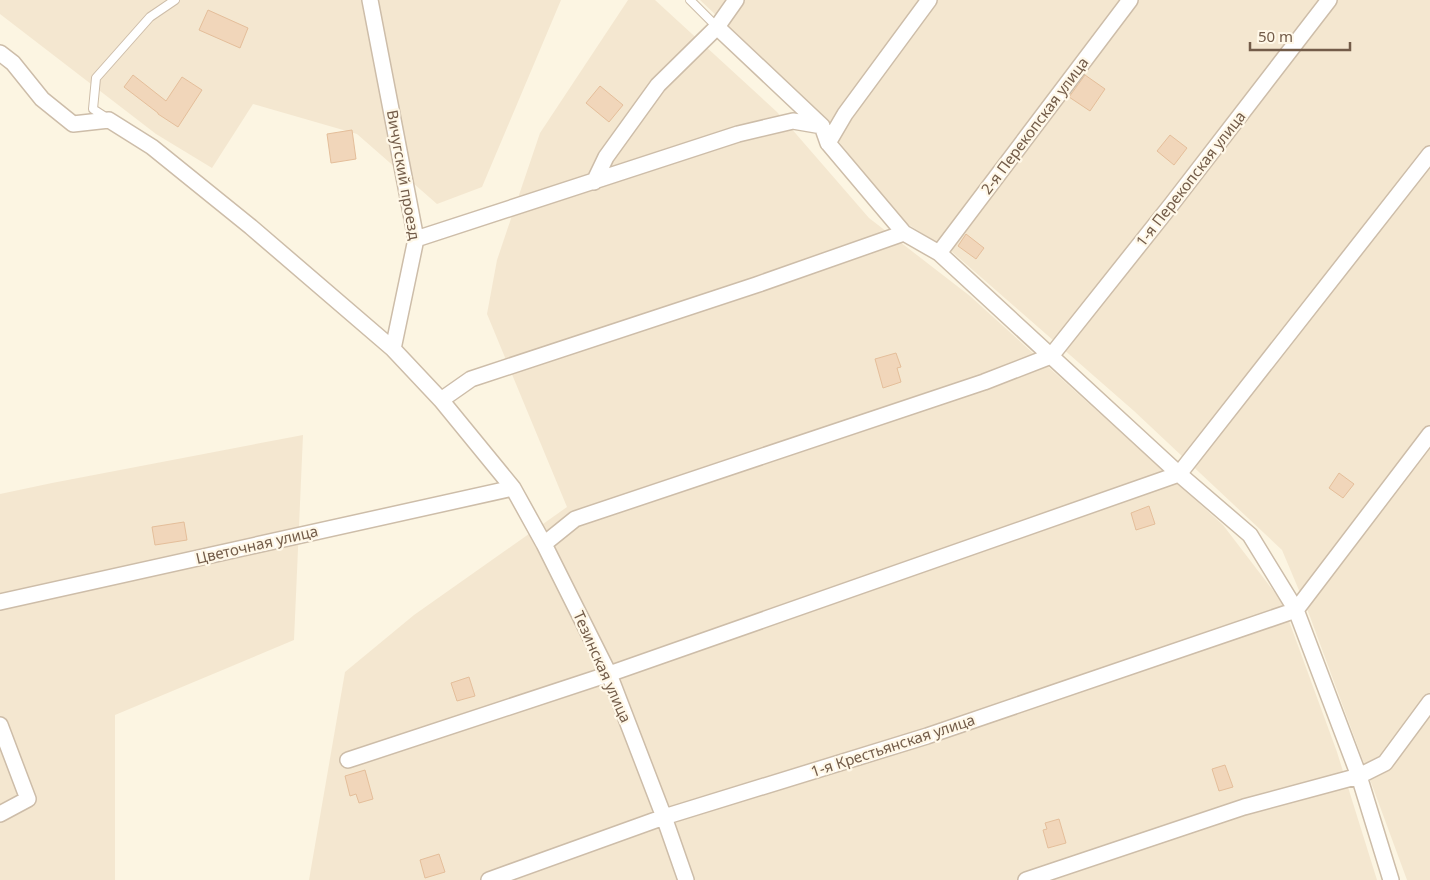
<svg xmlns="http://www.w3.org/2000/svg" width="1430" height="880" font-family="'Noto Sans',sans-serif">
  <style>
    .residential { fill: #f4e7d0 }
    .building { fill: #f1d6ba; stroke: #e4be9a }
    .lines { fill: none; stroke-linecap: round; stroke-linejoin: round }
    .lane-casing { stroke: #cdbda9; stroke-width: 10 }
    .street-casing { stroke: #cdbda9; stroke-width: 18 }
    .lane { stroke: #fff; stroke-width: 8 }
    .street { stroke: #fff; stroke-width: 15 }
    .labels { text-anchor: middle; stroke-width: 4.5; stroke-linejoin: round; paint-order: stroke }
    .street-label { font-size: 15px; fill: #735c49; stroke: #fff8e8 }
  </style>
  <rect width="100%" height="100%" fill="#fcf5e2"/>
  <path class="residential" d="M0,0H561L482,187L437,204L357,134L253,104L212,168L156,134L0,14Z
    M628,0H655L777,112L869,218L970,296L1223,525L1282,602L1337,752L1377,880H309L345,672L414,615L567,507L487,314L497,260L540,133Z
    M700,0H1430V880H1407L1309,614L1282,550L1134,411L951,251L901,220L807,101Z
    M303,435L294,640L115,715V880H0V494L52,483Z"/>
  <path class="building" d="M208,10L248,28L240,48L199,30Z
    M133,75L166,101L182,77L202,90L178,127L158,114V113L124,87Z
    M1085,75L1105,89L1090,111L1069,97Z
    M600,86L623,105L609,122L586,103Z
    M352,130L356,159L331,163L327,134Z
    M1170,135L1187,148L1174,165L1157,151Z
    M966,234L984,248L976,259L958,246Z
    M896,353L901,367L897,368L901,382L883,388L875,359Z
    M1339,473L1354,484L1343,498L1329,488Z
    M1149,506L1155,524L1136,530L1131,513Z
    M184,522L187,540L155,545L152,527Z
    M469,677L475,696L457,701L451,683Z
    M1225,765L1233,787L1219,791L1212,769Z
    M365,770L373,799L359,803L356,794L350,796L345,776Z
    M1059,819L1066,843L1048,848L1043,830L1047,829L1045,823Z
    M439,854L445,872L425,878L420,860Z"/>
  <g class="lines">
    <defs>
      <path id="lane" d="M690,0L717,27
        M107,118L93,109L96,78L150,17L175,0"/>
      <path id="street" d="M370,0L416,239L393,349
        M717,27L822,126L828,143L904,233L939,253L1179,474L1250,535L1296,610L1359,776L1391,880
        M0,53L13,63L42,99L73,124L109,120L152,147L251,227L393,349L441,400L513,488L544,544L609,674L664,817L686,880
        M828,143L845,114L929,0
        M594,182L606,157L658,85L717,27L736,0
        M416,239L738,134L793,121L822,126
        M939,253L1130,0
        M441,400L471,379L756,285L904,233
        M544,544L575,519L984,382L1051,356L1171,205L1329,0
        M0,602L513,488
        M0,725L28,799L0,814
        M348,760L609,674L1179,474L1430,154
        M489,880L664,817L927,736L1296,610L1430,434
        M1026,880L1244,807L1359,776L1385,763L1430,702"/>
    </defs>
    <use href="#lane" class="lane-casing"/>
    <use href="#street" class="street-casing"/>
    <use href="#lane" class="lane"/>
    <use href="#street" class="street"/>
  </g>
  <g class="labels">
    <g class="street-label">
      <text transform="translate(1035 126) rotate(-53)" y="5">2-я Перекопская улица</text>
      <text transform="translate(403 175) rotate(80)" y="5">Вичугский проезд</text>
      <text transform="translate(1191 179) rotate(-52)" y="5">1-я Перекопская улица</text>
      <text transform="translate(257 545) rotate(-13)" y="5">Цветочная улица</text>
      <text transform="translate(602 667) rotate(66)" y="5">Тезинская улица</text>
      <text transform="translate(893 746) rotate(-18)" y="5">1-я Крестьянская улица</text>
    </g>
  </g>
  <path d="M1250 42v8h100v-8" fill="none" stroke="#735c49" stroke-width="2.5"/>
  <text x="1258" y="42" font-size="15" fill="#735c49" stroke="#fff8e8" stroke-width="4" paint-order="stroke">50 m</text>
</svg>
